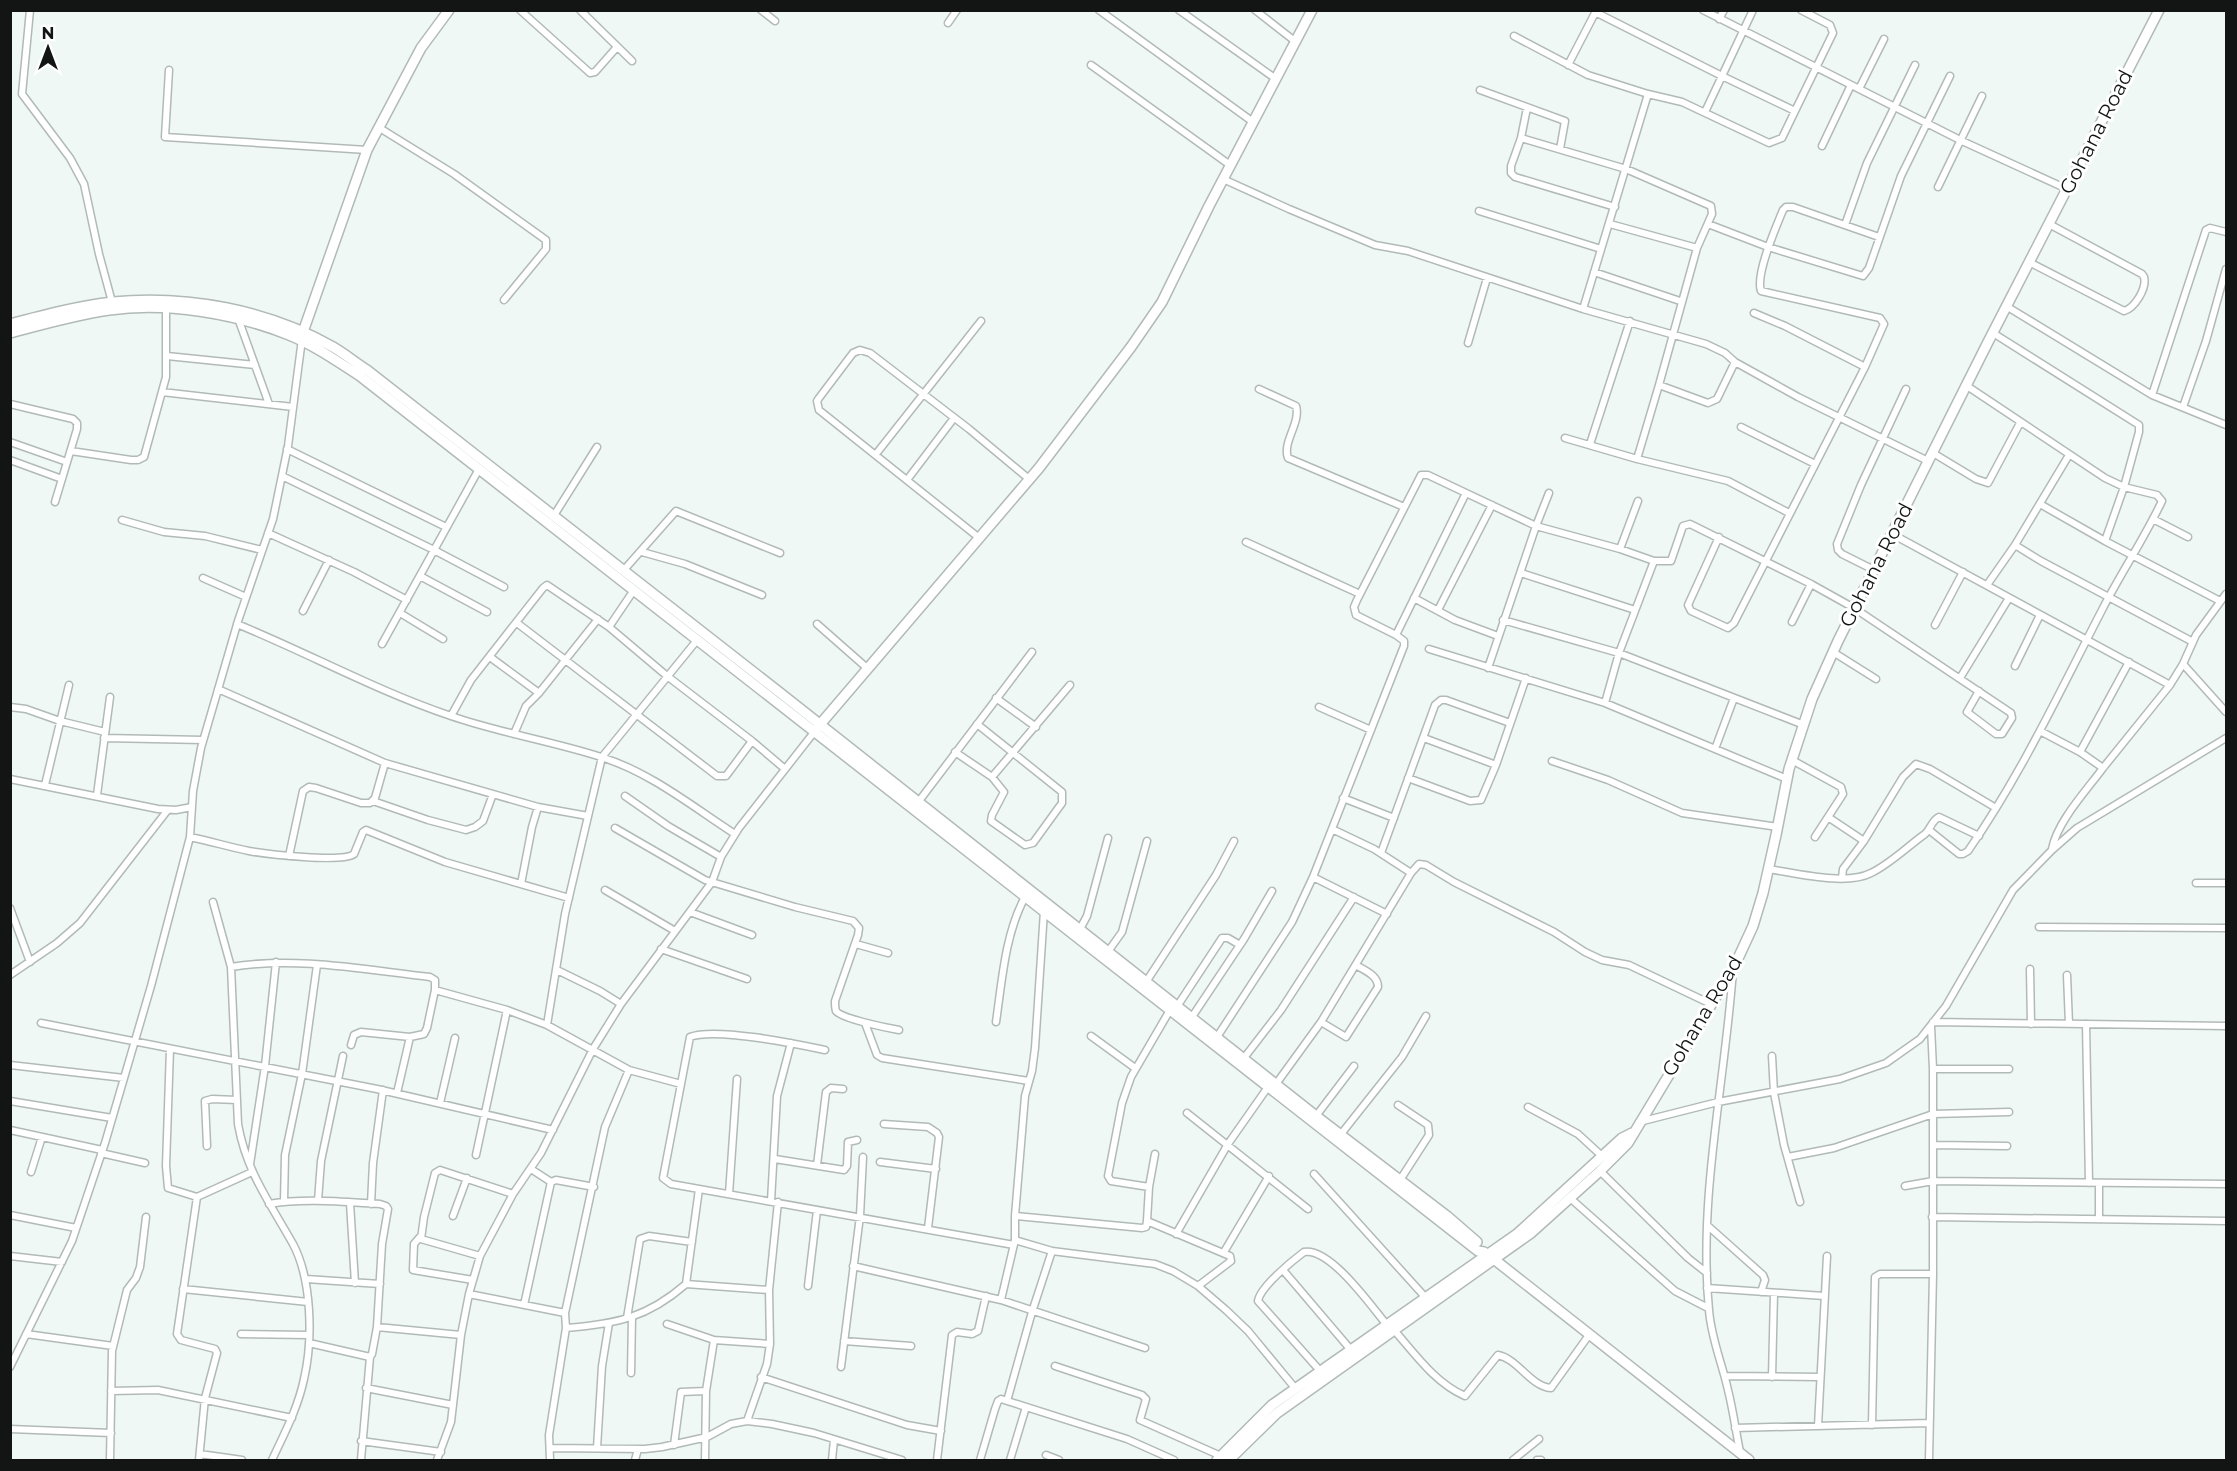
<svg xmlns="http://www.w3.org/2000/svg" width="2237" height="1471" font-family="Montserrat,sans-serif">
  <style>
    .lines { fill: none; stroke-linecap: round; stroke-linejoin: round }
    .street-casing { stroke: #b2bab8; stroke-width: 9 }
    .secondary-casing { stroke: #b2bab8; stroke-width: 12 }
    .street { stroke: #fff; stroke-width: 6 }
    .secondary { stroke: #fff; stroke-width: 9 }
    .labels { text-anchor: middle; stroke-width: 6; stroke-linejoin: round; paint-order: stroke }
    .street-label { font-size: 20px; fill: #121514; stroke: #fff }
  </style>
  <rect width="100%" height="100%" fill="#f0f8f5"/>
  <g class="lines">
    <defs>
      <path id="street" d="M30,10L22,94L70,158L84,184L99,254L112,302
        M520,10L590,73L595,72L617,47
        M580,10L632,61
        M761,10L775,21
        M1099,10L1253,122
        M1179,10L1276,79
        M1255,10L1296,42
        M1703,10L1962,141L2067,189
        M1595,12L1722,76L1753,10
        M1719,19L1724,10
        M948,23L957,10
        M1514,36L1588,75L1648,94
        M1091,65L1230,165
        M1568,65L1596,11
        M169,70L165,137L367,150
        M1859,89L1884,39
        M1480,90L1565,121L1560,149
        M1705,112L1722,76L1795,111L1833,33L1830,25L1801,10
        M378,127L454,174L546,240V249L504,300
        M1521,138L1527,108
        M1822,146L1851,85
        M1223,179L1289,209L1375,245L1408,251L1583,309L1706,344L1725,353L1735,362L1798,397L1928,461
        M1938,187L1982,96
        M1615,207L1515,177L1511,173V166L1521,138L1626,169L1711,206L1712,214L1697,248L1659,385
        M1479,211L1601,249
        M1610,224L1697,248
        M1708,224L1768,247L1863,276L1869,268L1901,176L1950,76
        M1845,225L1867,163L1915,65
        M2029,262L2124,311C2135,308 2147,288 2144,277L2142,274L2049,224
        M1594,272L1680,301
        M2006,306L2152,395L2226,425
        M1583,309L1648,94L1682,102L1769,143L1782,138L1795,111
        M1754,313L1785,326L1865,367
        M239,321L269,404
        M1993,333L2139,425V432L2124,487L2105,541
        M1468,343L1487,278
        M167,356L255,365
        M1259,389L1296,406C1301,423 1282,442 1288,458L1404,507
        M162,392L293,407
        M2152,395L2206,230L2210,228L2226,232
        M10,404L73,419L77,423V429L55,502
        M2183,407L2206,341L2226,269
        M1741,427L1815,464
        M1565,438L1637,459L1728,481L1789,513
        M10,442L67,462
        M1590,444L1630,321
        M287,449L446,527
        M71,451L131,460H138L144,457L166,377V309
        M1933,453L1976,479L1988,483L2020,423
        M876,454L981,321
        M1637,459L1659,385L1708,403L1717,399L1735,362
        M10,460L62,479
        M282,476L434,550L504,587
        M907,480L954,418
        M2040,504L2105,541L2220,601
        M553,517L597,447
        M2153,519L2188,537
        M122,520L164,532L205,536L262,550
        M268,533L354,572L407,600
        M1892,534L2170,685
        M978,537L819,410L817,401L819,398L853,353L860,350L870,353L969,429L1029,479
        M1719,537L1688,605L1691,611L1728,628L1734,623L1865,367L1884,324L1880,318L1761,291C1755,275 1776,227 1783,210L1786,207H1793L1879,237
        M1246,542L1360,594
        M2015,545L2041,561L2193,642
        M1620,549L1638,501
        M642,552L685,564L762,595
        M1874,570L1842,554L1838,550L1837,544L1861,485L1906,389
        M623,571L676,511L780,553
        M1521,573L1635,610
        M420,576L487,612
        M203,578L246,597
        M1987,585L2015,545L2069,455
        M1414,598L1455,620L1498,636
        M1438,610L1492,505
        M303,611L329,560
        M400,613L443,639
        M1503,620L1619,653L1804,725
        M1792,622L1811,584
        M517,623L717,776H726L752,741L785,769
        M237,624C308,653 377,691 451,716C500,733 551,741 601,757C650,772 693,807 735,834
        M817,624L867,668
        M1935,625L1963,572
        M609,627L634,590
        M1396,635L1356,615L1354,607L1357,600L1421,475H1428L1466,493
        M382,644L479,469
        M1429,649L1605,703L1787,779
        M1833,652L1876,679
        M490,657L539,693
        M2183,664L2226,712
        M2015,666L2040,615
        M1488,668L1536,526L1549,493
        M1960,678L2009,598
        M218,689L385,763L538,807L588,816
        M996,698L1036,727
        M1605,703L1619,653L1654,561
        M10,707L26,709L60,721L105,732
        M1319,707L1371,730
        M451,716L471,680L543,588L547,585L609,627L667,676L752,741
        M2040,731L2080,752L2103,768L2170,685L2183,664L2196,635L2226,594
        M514,734L526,706L539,693L598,619
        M104,738L203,740
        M1424,738L1496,765
        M1715,749L1734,698
        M955,752L992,777L1004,792L992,815L991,821L1025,845L1033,843L1062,803V792L977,724
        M2080,752L2129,662
        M1792,760L1841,787L1843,794L1815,837
        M1552,761L1608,780L1682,813L1778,827
        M992,777L1070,685
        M1408,778L1470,801L1481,800L1496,765L1526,678
        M10,779L158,809L176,810L192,807
        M45,785L69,685
        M97,795L110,697
        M625,796L668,826L721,857
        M1343,798L1394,818
        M373,801L428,820L466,830L475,827L483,821L493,794
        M916,805L1032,652
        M1828,817L1864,841
        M615,828L705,880L795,907L853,921L859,928L858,935L835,1001C835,1004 835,1008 836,1011C842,1019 888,1028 899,1030
        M1332,829L1374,849L1411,873
        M1929,830L1959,854H1963L1968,851C2021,775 2060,691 2102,610C2121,573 2144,539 2162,501L2157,495L2124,487L2105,478L1967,386
        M190,837C210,841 229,847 249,851C266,854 343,863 354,854L363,832L366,830L445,862L569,898
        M2052,849C2057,822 2086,791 2103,768
        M1381,853L1435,705L1441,700H1446L1510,723
        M289,856L303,791L309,787L316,788L361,803H370L375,798L385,763
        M1768,869C1796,873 1846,886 1871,873C1890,864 1908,846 1925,834C1931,829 1931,821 1939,817L1979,836
        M1313,877L1387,914
        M1842,878L1843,869L1864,841L1903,777L1916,764L1930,769L1996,808
        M2196,883H2226
        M521,884L532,827L538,807
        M605,890L675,931
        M213,902L231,967L238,1124C246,1171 270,1203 293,1244C312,1280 313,1340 304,1379C298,1408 284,1434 272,1460
        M10,908L30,962
        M690,912L752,935
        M2039,927L2226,928
        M1080,929L1087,916L1108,838
        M856,944L888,953
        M661,949L747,979
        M1107,953L1122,932L1147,841
        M231,967C296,956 366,970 430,977L435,980V990L427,1028L424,1034L410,1037L361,1032L354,1035L351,1045
        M2030,969L2031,1024
        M557,970L600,991L621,1004
        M1733,970C1725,1083 1698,1197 1709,1310C1711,1338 1722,1363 1728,1390C1733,1410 1736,1432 1740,1452
        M10,975L57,943L80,923L167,811
        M2067,975L2069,1024
        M1146,982L1216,875L1234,841
        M435,990L507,1010L547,1025L629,1070L681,1084
        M1178,1005L1222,938H1228L1240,945
        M1192,1017L1244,939L1272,891
        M996,1022C1002,981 1005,934 1025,897
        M1321,1022L1346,1037L1378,987C1378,975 1365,971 1356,965
        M1933,1022L2226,1026
        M41,1023L377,1089L553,1130
        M865,1023L877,1055L882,1058L1029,1081
        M2086,1024L2089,1183
        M547,1025L565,914L602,757L698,639
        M1091,1036L1135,1068
        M1217,1037L1292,922L1313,877L1404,646V641L1396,635L1466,493L1536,526L1620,549L1654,561H1671L1683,526L1690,524L1811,584L1854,608L2011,713L2012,718L2002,734H1996L1967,712L1979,691
        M170,1049L166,1166L168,1188L197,1197L252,1172
        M825,1050C796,1044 715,1027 690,1037L663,1178L671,1184L1014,1245
        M1772,1056L1774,1093L1784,1145L1800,1202
        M1244,1058L1281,1010L1354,897
        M10,1065L124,1078
        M1933,1069H2009
        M1276,1084L1321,1022L1411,873L1419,864L1426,865L1454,882L1554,932L1585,952L1602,960L1629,965L1711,1004
        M397,1093L410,1037
        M10,1101L112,1118
        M440,1103L455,1038
        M1398,1105L1428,1125L1429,1135L1400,1180
        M1528,1107L1578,1134L1603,1157
        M1187,1113L1308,1209
        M1316,1116L1354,1066
        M1639,1122L1718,1102L1840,1079L1886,1063L1920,1039L1931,1025L1946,1006L2013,890L2052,850L2077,828L2226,738
        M884,1124L928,1127L937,1133L939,1137L928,1228
        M10,1130L102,1150
        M1341,1134L1402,1057L1426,1016
        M1933,1145L2007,1146
        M207,1146L205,1101L212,1099L237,1100
        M101,1153L145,1163
        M476,1155L507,1010
        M1788,1157L1834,1148L1933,1114L2009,1112
        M775,1159L844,1170L847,1166L848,1142L857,1140
        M880,1162L936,1169
        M250,1164L265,1066L276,962
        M817,1165L826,1092L831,1088L843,1089
        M531,1169L551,1182L556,1180L594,1187
        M1600,1171L1688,1258L1707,1273
        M31,1172L42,1137
        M1314,1174L1426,1298
        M2099,1183V1219
        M1905,1186L1933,1181L2226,1184
        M1149,1187L1111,1181L1108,1176L1122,1103L1131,1077L1170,1010
        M729,1194L737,1079
        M197,1197L177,1334L181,1340L215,1349L217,1353L205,1398L199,1460
        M1570,1198L1675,1291L1708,1308
        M284,1201L285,1155L302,1074L317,965
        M318,1201L321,1161L343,1056
        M771,1201L777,1096L791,1043
        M350,1203L355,1283
        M269,1204C305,1198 344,1202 380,1204L386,1206L388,1209L382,1244L377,1327L372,1354L370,1357L361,1460
        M371,1204L373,1163L383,1090
        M10,1215L76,1228
        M453,1216L467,1178
        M1015,1216L1142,1228L1146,1227L1147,1221L1230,1256L1231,1261L1198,1286
        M1932,1217L2226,1221
        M1147,1221L1149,1187L1155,1154
        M1708,1226L1763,1275L1765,1280L1761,1292
        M1176,1234L1228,1144L1268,1087
        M420,1237L414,1244L413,1270L473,1280
        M1015,1240V1216L1025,1096L1032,1071L1035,1048L1044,911
        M1224,1252L1269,1176
        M10,1256L62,1262
        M480,1256L421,1239L424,1217L435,1173L440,1170L513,1194
        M853,1266L1001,1300L1145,1348
        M1283,1270L1351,1350
        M306,1279L380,1284
        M686,1284L699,1189
        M808,1286L817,1210
        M1707,1288L1824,1296
        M183,1289L308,1302
        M469,1294L565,1313
        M1001,1300L1015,1240L1052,1251L1155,1264L1173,1271L1198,1286L1226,1310L1248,1331L1295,1388
        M524,1305L551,1182
        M627,1318L640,1239L649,1236L692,1242
        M667,1324L714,1340L770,1344
        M377,1327L461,1335
        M566,1328C616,1324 647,1318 686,1284L769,1290
        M1394,1330C1415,1354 1435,1383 1465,1396L1498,1355C1518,1359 1530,1386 1551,1388L1589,1335
        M26,1334L113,1346
        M241,1334L309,1335
        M844,1341L911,1346
        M309,1343L370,1357
        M1055,1366L1142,1395L1146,1399L1140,1420L1221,1456
        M10,1367L72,1241L105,1143L151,986L190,837L193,791L201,748L238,621L273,519L288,446L302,339
        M841,1367L860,1216L863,1157
        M631,1373L632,1317
        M1322,1373L1258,1301C1260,1287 1292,1261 1304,1252C1330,1247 1371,1306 1387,1325
        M1725,1376L1820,1377
        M761,1377L907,1425L941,1431
        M1772,1377L1774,1293
        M366,1388L453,1405
        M111,1391L158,1390L292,1418
        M1007,1401L1032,1312L1052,1251
        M747,1421L767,1364L770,1344L769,1290L778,1202
        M1872,1425L1875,1277L1880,1274H1933
        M1818,1426L1827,1256
        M1735,1428L1929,1423
        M10,1429L111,1433
        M361,1441L441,1452
        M674,1445L681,1392L706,1391
        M550,1448L645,1449L662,1447L707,1437L731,1424L747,1421L772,1424L814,1433L902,1460
        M597,1448L602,1366L609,1323
        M200,1454L242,1460
        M1046,1455L1059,1460
        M110,1460L112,1351L127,1290L136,1278L140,1267L146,1217
        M437,1460L451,1422L461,1335L469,1294L480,1256L513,1194L541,1153L593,1049L621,1004L712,882L721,857L739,828L815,731
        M550,1460L549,1435L566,1328L565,1313L605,1127L629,1070
        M635,1460L638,1449
        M705,1460L706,1391L714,1340
        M832,1460L834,1440
        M937,1460L952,1335L957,1332L972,1334L978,1331L986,1296
        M980,1460L995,1409L998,1401L1001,1399L1127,1439L1174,1460
        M1010,1460L1026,1407
        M1513,1460L1539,1439
        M1537,1460H1541
        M1929,1460L1933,1274V1069L1931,1026"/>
      <path id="secondary" d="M10,324C44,315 78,306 113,302C188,295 268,310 333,347C345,354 356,363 367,370L779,692L1316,1116L1447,1216L1477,1242
        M303,332L367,150L421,48L449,10
        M10,333C43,324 75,315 109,310C167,302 234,313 289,335C314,345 337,361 360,376L1478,1251L1484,1252L1495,1260L1749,1460
        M817,728L1039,468L1131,347L1162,302L1209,206L1312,10
        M1217,1460L1272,1405L1517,1234L1622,1138L1632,1133
        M1229,1460L1277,1413L1531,1233L1600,1171L1628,1143L1735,965L1753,926L1763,893L1776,835L1789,769L1812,699L1838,641L1987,344L2159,10"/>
    </defs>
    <use href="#street" class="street-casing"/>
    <use href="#secondary" class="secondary-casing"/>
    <use href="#street" class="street"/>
    <use href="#secondary" class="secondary"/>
  </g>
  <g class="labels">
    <g class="street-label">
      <text transform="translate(2096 132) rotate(-63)" y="7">Gohana Road</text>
      <text transform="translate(1876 565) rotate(-63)" y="7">Gohana Road</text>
      <text transform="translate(1702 1016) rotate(-59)" y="7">Gohana Road</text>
    </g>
  </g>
  <rect width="2237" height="1471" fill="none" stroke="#121514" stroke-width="24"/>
  <g transform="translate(48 48)" stroke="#ffffff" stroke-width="4.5" paint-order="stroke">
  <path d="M0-4.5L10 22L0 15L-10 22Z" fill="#121514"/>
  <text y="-9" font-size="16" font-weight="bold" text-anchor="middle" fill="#121514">N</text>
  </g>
</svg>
